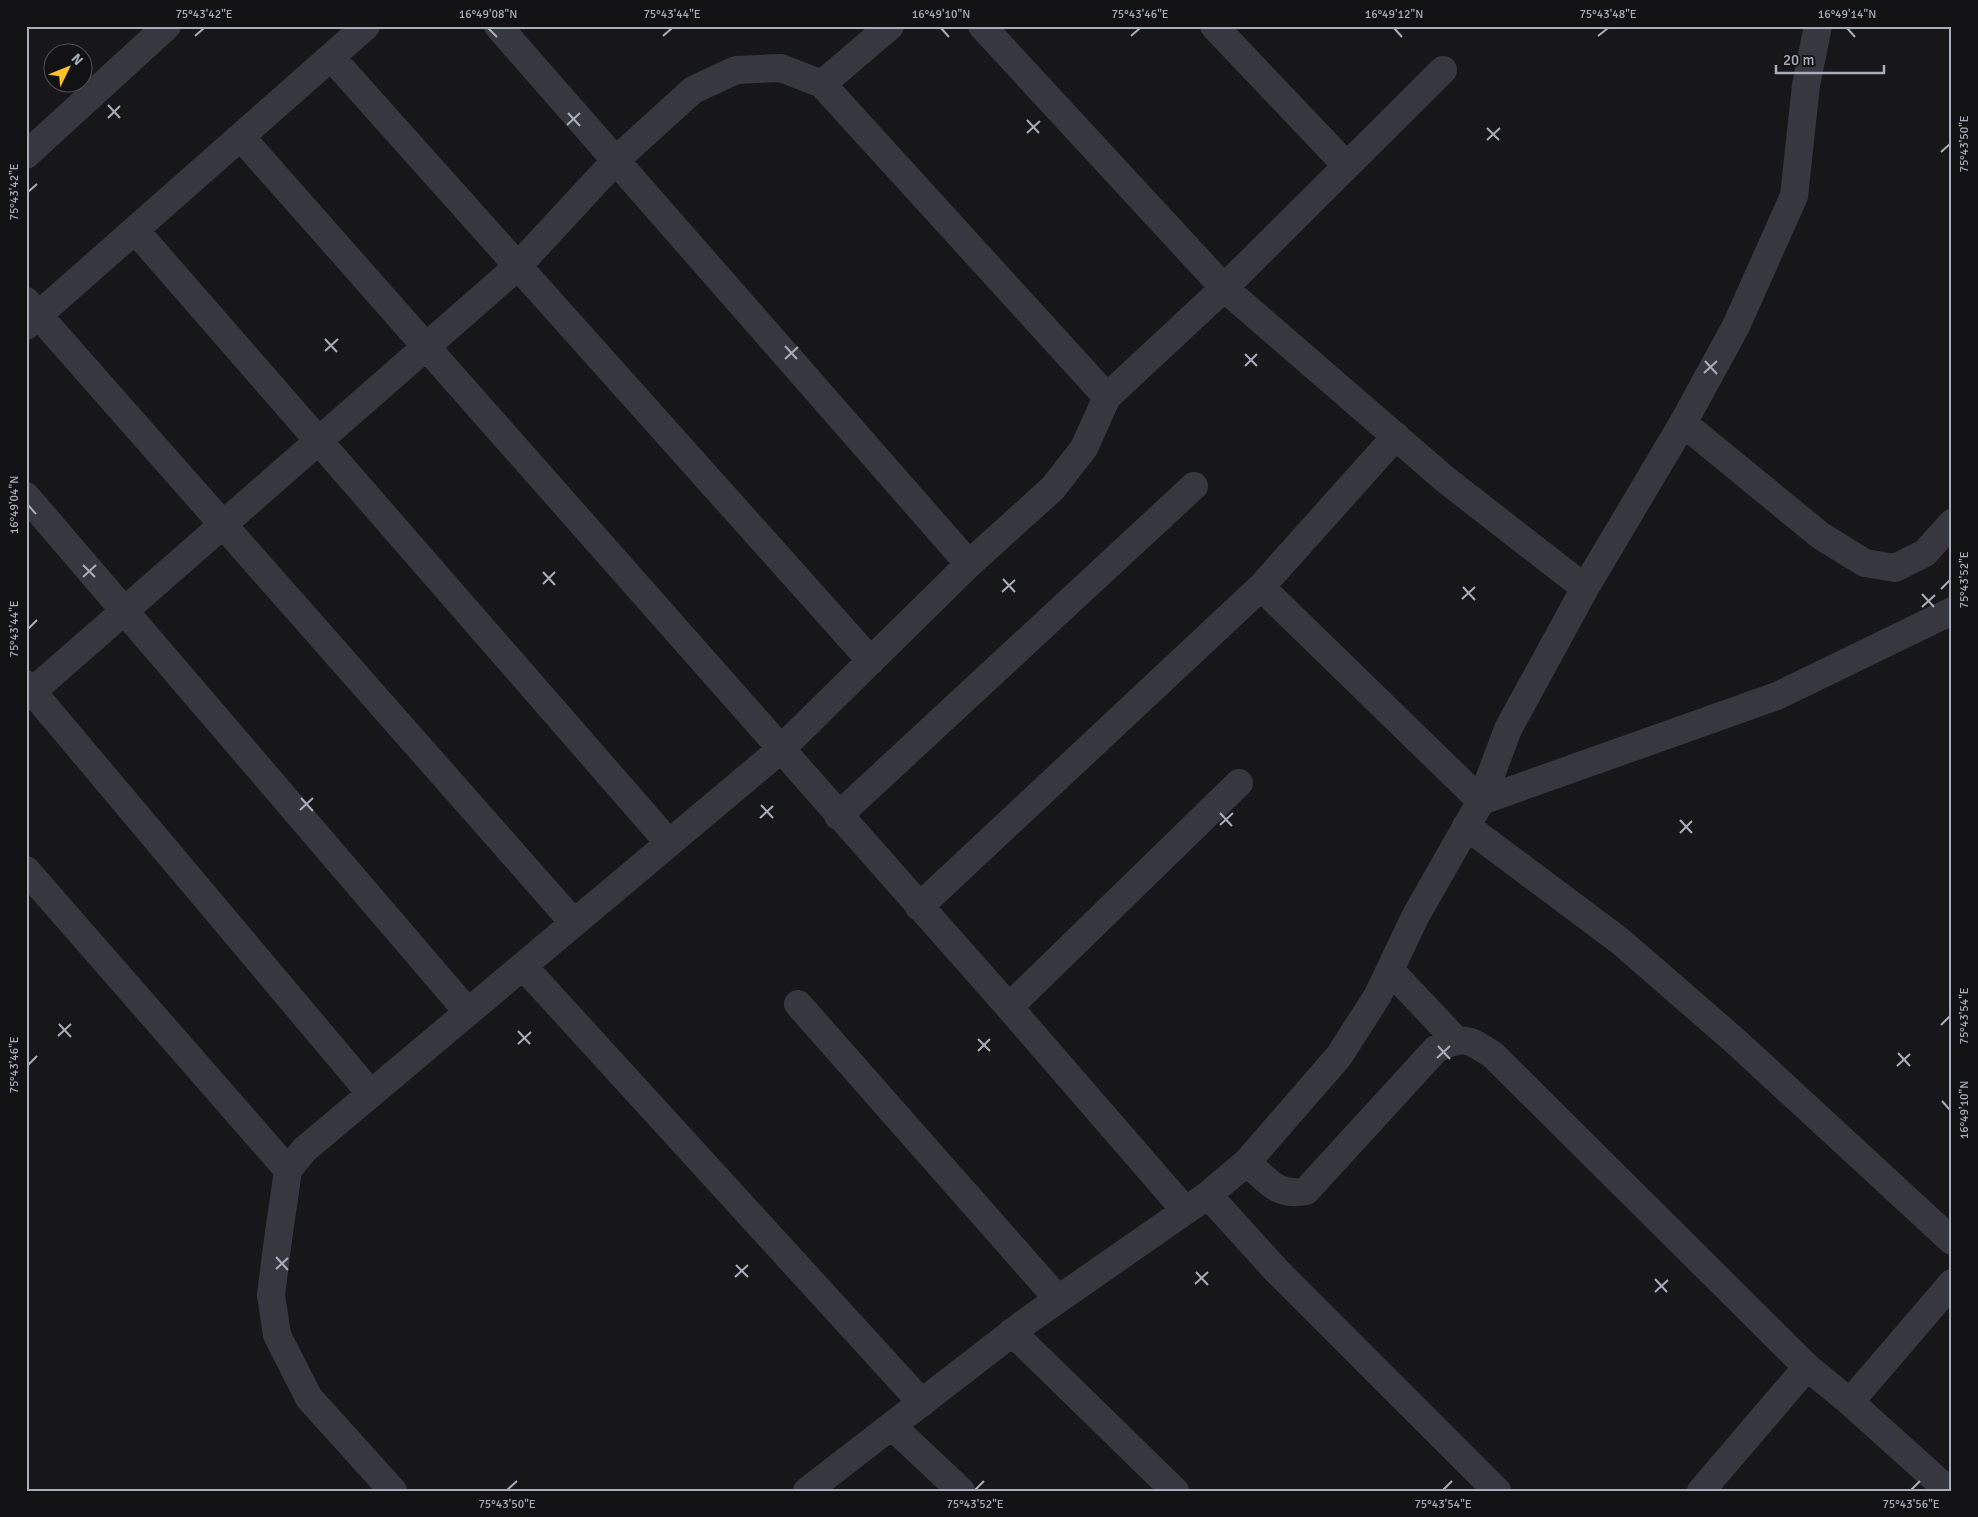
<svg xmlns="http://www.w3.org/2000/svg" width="1978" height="1517" font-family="Signika,sans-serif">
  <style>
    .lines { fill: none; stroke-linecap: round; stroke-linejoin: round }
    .street { stroke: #37383f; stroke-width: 28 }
    .ticks { fill: none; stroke: #a8adba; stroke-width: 2 }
    .neatline { fill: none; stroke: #a8adba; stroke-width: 2 }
    .ticks-label { font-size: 12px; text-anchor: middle; fill: #a8adba }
  </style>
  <rect width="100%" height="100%" fill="#171719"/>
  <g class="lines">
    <path class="street" d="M498,26L969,564
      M982,26L1224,288L1446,480L1585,588
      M1214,26L1346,165
      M331,57L871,661
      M822,84L1107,397L1224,288L1443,70
      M241,137L1009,1007L1184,1209
      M26,155L167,26
      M135,230L669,843
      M26,301L574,923
      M26,326L366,26
      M1683,423L1821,536L1865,563L1895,568L1925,553L1952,523
      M26,496L468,1012
      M1261,587L1481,801L1777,696L1952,611
      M26,684L371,1094
      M26,697L517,267L616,160L693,90L736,70L781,68L822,84L890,26
      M838,816L1194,486
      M1466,826L1620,941L1734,1040L1952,1241
      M26,870L288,1170
      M919,907L1261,587L1396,436
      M523,966L922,1403
      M1390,970L1455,1039
      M798,1004L1058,1299
      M1009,1007L1239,783
      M1247,1162C1267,1180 1277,1197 1306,1191L1436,1049C1464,1035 1468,1039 1493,1055L1807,1367L1850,1402L1949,1491
      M1208,1195L1276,1270L1497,1491
      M1012,1332L1175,1491
      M1850,1402L1952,1283
      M892,1426L961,1491
      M393,1491L309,1398L277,1335L271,1295L277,1247L288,1170L304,1150L780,750L969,564L1053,488L1084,448L1107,397
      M807,1491L1030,1319L1208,1195L1247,1162L1339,1056L1378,995L1415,917L1481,801L1508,729L1585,588L1683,423L1736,326L1794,196L1806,85L1818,26
      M1701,1491L1807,1367"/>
  </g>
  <path class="ticks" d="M488,28L497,37M941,28L949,37M1394,28L1402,37M1847,28L1855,37M195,36L204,28M663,36L672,28M1131,36L1140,28M1598,36L1608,28M108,105L120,118M568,113L580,126M108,118L120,106M1027,120L1039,133M567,125L580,113M1487,128L1499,140M1027,133L1040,121M1487,140L1500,128M1941,152L1950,144M28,192L37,184M325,339L337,352M785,346L797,359M325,351L338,339M1245,354L1257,366M785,359L798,347M1705,361L1717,374M1245,366L1257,354M1704,373L1717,361M28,505L36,514M83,565L95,577M543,572L555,585M83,577L96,565M1003,579L1015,592M543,584L555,572M1463,587L1475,600M1941,589L1950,580M1002,592L1015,580M1922,594L1934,607M1462,599L1475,587M1922,607L1935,595M28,629L37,620M301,798L313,811M761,805L773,818M300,810L313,798M1220,813L1232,826M760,818L773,806M1680,820L1692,833M1220,825L1233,813M1680,833L1692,821M59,1024L71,1037M1941,1025L1950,1016M518,1031L530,1044M58,1036L71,1024M978,1039L990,1051M518,1044L531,1032M1438,1046L1450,1059M978,1051L990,1039M1898,1053L1910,1066M1437,1058L1450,1046M28,1065L37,1056M1897,1066L1910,1054M1942,1101L1950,1110M276,1257L288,1270M736,1265L748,1277M276,1269L288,1258M1196,1272L1208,1285M735,1277L748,1265M1655,1279L1667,1292M1195,1284L1208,1272M1655,1292L1668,1280M507,1490L517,1481M975,1490L984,1481M1443,1490L1452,1481M1911,1490L1920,1481"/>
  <rect width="1978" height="1517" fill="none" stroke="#121214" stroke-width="55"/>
  <g transform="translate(68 68) rotate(47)"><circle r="24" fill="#121214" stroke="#4e5056"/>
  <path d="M0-4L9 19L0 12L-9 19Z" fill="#ffc129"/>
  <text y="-8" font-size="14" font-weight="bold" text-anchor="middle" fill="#a8adba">N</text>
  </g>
  <path d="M1776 65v8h108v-8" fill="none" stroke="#a8adba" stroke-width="2.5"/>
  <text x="1783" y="65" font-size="15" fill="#a8adba" stroke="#121214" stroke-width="4" paint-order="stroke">20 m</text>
  <rect x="28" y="28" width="1922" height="1462" class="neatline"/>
  <g class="ticks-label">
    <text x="204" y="18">75°43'42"E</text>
    <text x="488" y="18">16°49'08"N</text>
    <text x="672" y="18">75°43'44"E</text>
    <text x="941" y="18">16°49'10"N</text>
    <text x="1140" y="18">75°43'46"E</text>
    <text x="1394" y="18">16°49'12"N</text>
    <text x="1608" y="18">75°43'48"E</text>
    <text x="1847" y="18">16°49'14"N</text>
    <text transform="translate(1964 144) rotate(-90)" y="4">75°43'50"E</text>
    <text transform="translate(14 192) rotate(-90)" y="4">75°43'42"E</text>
    <text transform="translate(14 505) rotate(-90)" y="4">16°49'04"N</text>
    <text transform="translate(1964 580) rotate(-90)" y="4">75°43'52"E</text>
    <text transform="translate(14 629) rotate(-90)" y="4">75°43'44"E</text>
    <text transform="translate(1964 1016) rotate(-90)" y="4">75°43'54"E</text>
    <text transform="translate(14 1065) rotate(-90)" y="4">75°43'46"E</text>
    <text transform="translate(1964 1110) rotate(-90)" y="4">16°49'10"N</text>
    <text x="507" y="1508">75°43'50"E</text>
    <text x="975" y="1508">75°43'52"E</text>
    <text x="1443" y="1508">75°43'54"E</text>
    <text x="1911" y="1508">75°43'56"E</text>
  </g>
</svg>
